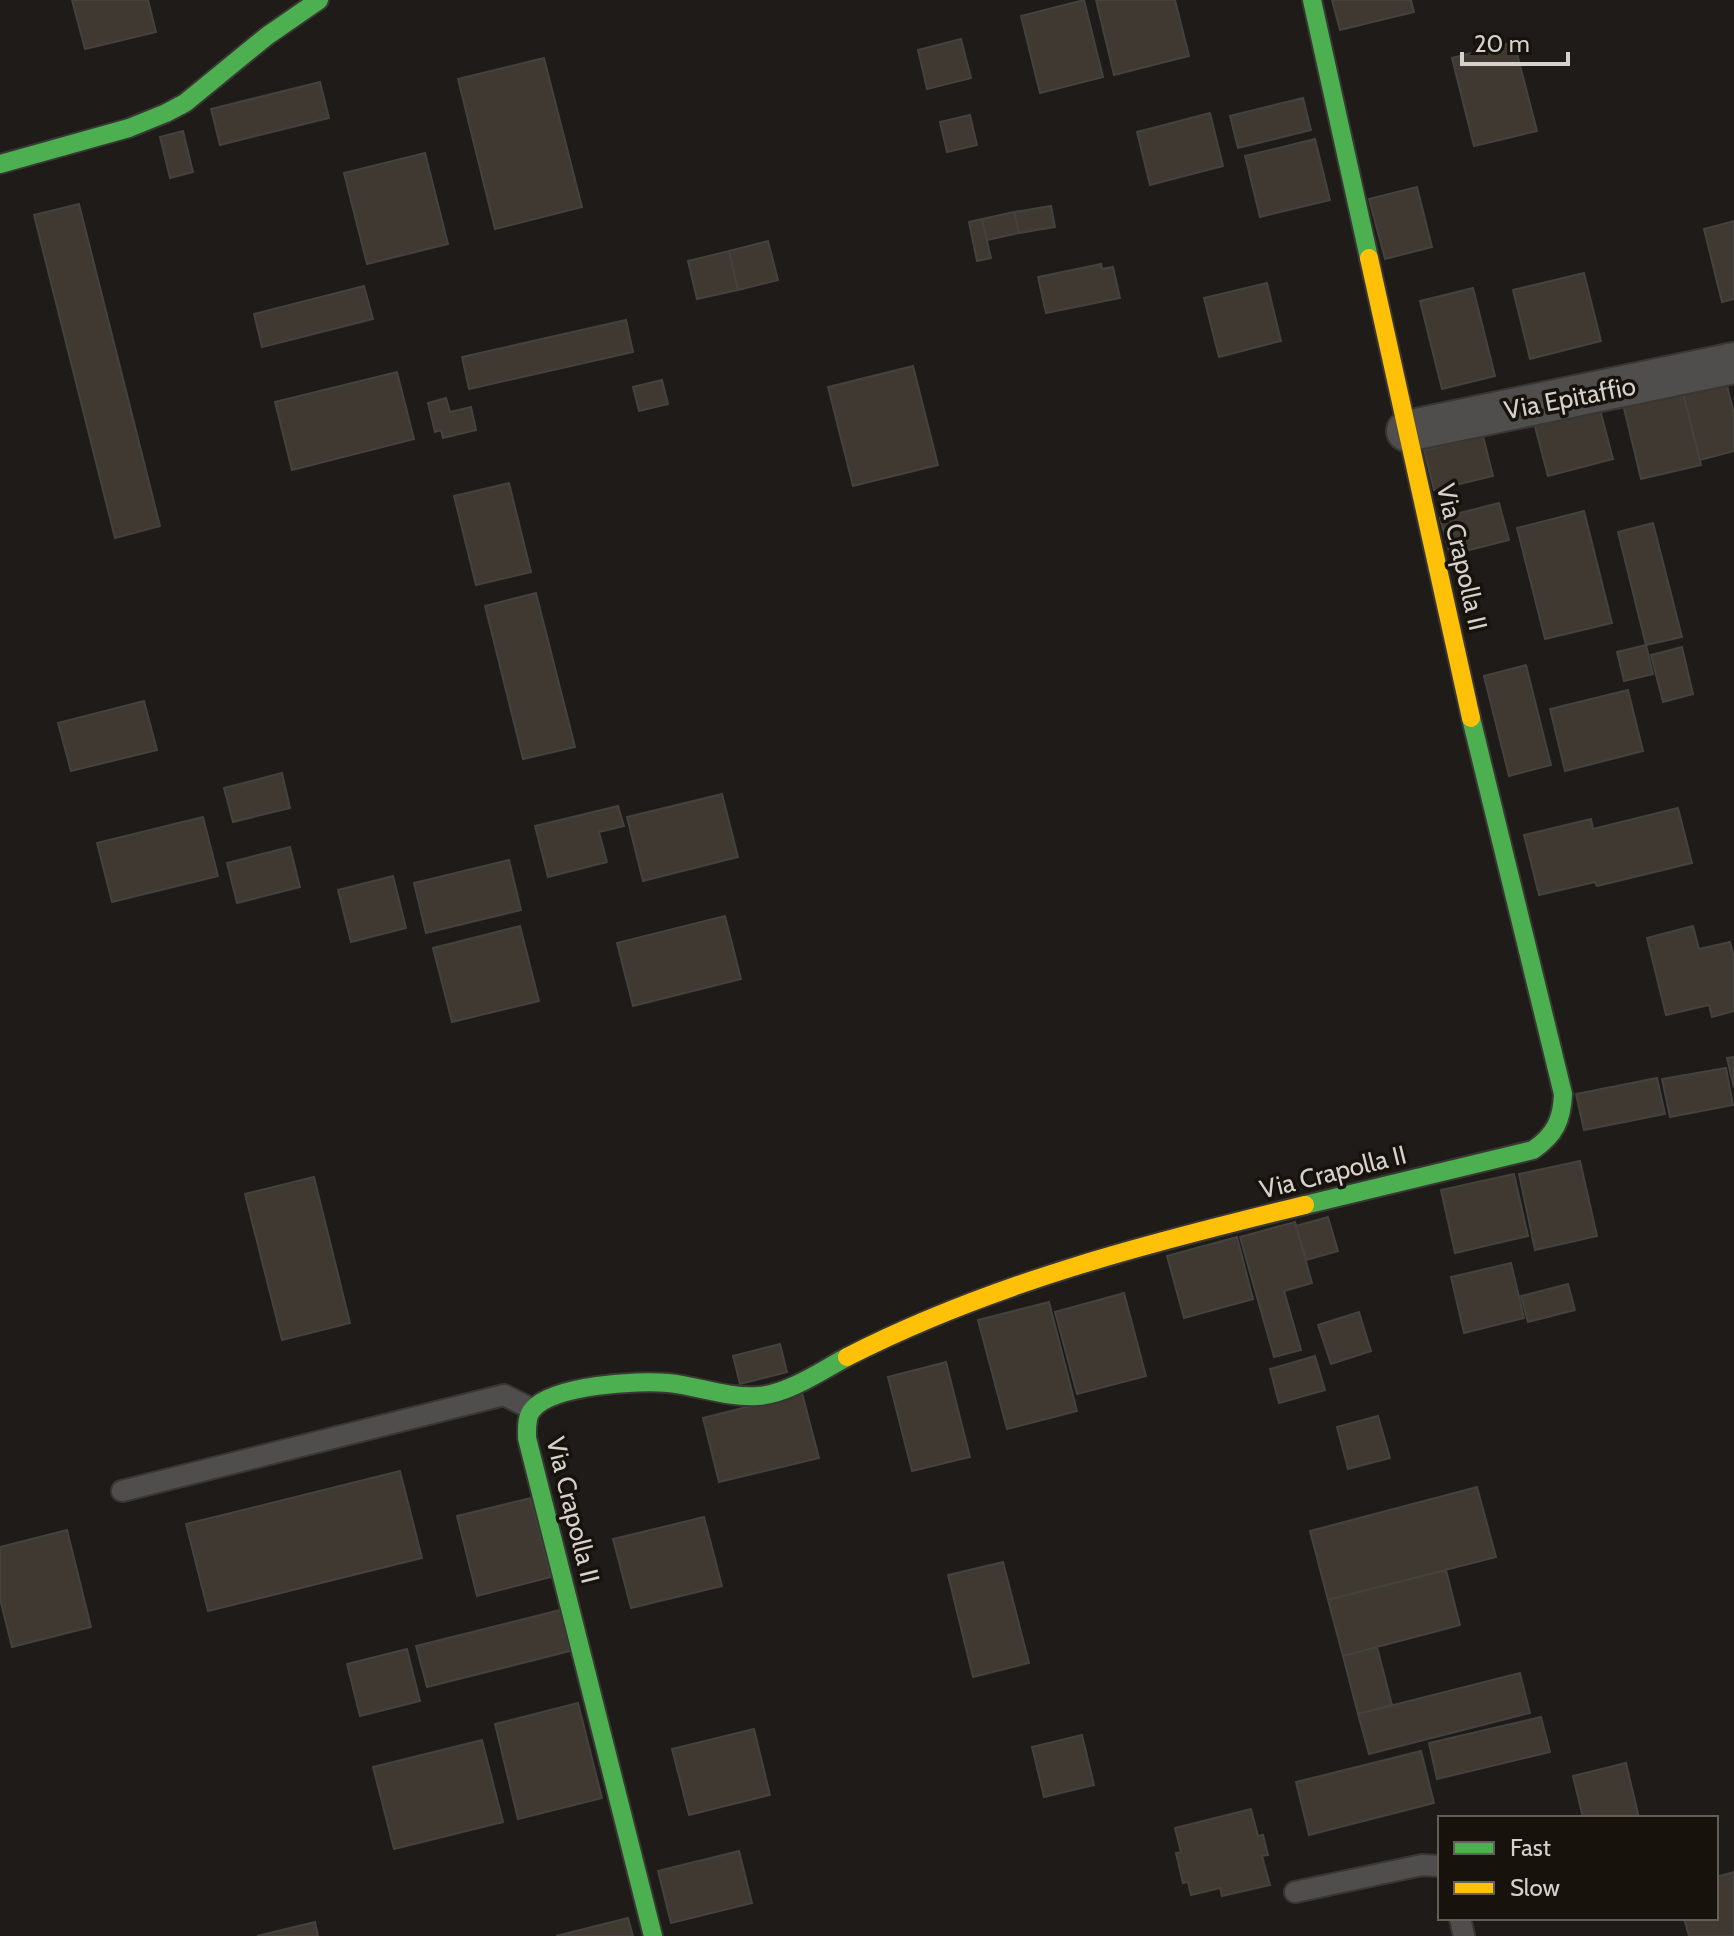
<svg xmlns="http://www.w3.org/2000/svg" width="1734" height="1936" font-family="Cabin,sans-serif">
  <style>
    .building { fill: #403931; stroke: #44423e; stroke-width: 2 }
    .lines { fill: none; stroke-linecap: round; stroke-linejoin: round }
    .lane-casing { stroke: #393734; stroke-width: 24 }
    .street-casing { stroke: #393734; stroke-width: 44 }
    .fast-casing { stroke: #393734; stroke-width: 22 }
    .slow-casing { stroke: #393734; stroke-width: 22 }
    .lane { stroke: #504e4c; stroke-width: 20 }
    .street { stroke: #504e4c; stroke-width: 40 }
    .fast { stroke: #4caf50; stroke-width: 18 }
    .slow { stroke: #ffc107; stroke-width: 18 }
    .labels { text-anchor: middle; stroke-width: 7; stroke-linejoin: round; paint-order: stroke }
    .street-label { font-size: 26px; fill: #d5d1cd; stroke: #18120c }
  </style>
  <rect width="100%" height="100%" fill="#1e1b18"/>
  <path class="building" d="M72,0H148L156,32L85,49Z
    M1084,0L1103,77L1040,93L1021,16Z
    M1096,0H1175L1189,56L1114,75Z
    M1332,0H1411L1414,12L1340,30Z
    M961,39L971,78L927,89L918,50Z
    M1514,42L1537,131L1474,146L1452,58Z
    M544,58L582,207L495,229L458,79Z
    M320,82L329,118L220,145L211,109Z
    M1303,98L1311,130L1238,148L1230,116Z
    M1210,113L1223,166L1150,185L1137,132Z
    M970,115L977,145L947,152L940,122Z
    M183,131L193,172L170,178L160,137Z
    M1315,139L1330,200L1260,217L1245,156Z
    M425,153L448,244L367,264L344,173Z
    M1417,187L1432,247L1385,259L1369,199Z
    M79,204L160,526L115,538L34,215Z
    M1051,206L1055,227L1019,233L1014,212Z
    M1014,212L1019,233L987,240L982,219Z
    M982,219L991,258L977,261L969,222Z
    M1734,221V299L1722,302L1704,229Z
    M768,241L778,280L738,290L729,251Z
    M729,251L738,290L697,299L688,261Z
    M1101,264L1102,269L1113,267L1120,298L1046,313L1038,277Z
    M1584,273L1601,341L1530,359L1513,290Z
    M1267,283L1281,341L1219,357L1204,298Z
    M364,286L373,319L262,347L254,314Z
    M1473,288L1495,376L1442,389L1420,301Z
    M626,320L633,352L469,389L462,357Z
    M913,366L938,465L853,486L828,387Z
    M397,372L414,439L292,470L275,402Z
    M1724,374L1734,413V451L1700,460L1681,385Z
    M662,380L668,404L639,411L633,387Z
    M1681,385L1701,465L1641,479L1622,400Z
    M446,398L450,412L471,407L476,430L443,438L441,430L435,432L428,403Z
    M1599,406L1613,459L1548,476L1534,423Z
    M1483,436L1493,476L1434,490L1424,450Z
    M509,483L531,572L476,585L454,496Z
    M1499,503L1509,540L1450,555L1440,518Z
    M1584,511L1612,623L1545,639L1517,528Z
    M1653,523L1682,637L1646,645L1618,532Z
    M536,593L575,747L523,759L485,606Z
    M1646,645L1653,674L1624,681L1617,652Z
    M1682,647L1693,694L1663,702L1651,655Z
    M1526,665L1551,765L1509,776L1484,676Z
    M1628,690L1643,751L1565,771L1550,709Z
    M144,701L157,750L71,771L58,723Z
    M282,773L290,808L233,822L224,788Z
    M722,794L738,857L643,881L627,817Z
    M618,806L624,826L599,832L607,862L548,877L535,826Z
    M1678,808L1692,863L1597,886L1595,882L1539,895L1524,835L1591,819L1593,829Z
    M203,817L218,876L112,902L97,843Z
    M290,847L300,887L237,903L227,863Z
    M509,860L521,910L426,933L414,883Z
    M393,876L406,928L351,942L338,890Z
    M725,916L741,979L633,1006L617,943Z
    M520,926L539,1001L452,1022L433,948Z
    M1693,926L1699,949L1730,942L1734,957V1011L1712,1017L1709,1005L1666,1015L1647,938Z
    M1734,1057V1088L1727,1058Z
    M1726,1068L1733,1105L1670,1117L1662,1079Z
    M1657,1078L1665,1114L1584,1130L1576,1094Z
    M1580,1161L1597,1236L1535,1250L1519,1174Z
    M1514,1174L1528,1236L1455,1253L1441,1190Z
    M314,1177L350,1323L282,1340L245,1194Z
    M1328,1217L1338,1251L1306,1260L1296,1226Z
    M1295,1222L1312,1283L1284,1291L1301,1350L1274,1357L1240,1237Z
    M1237,1237L1253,1299L1184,1318L1167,1256Z
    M1511,1263L1524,1318L1464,1333L1451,1277Z
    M1568,1284L1575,1310L1528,1322L1521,1296Z
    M1124,1293L1146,1376L1077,1394L1055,1312Z
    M1049,1302L1077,1411L1007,1429L978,1320Z
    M1359,1312L1371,1351L1331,1364L1318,1325Z
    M780,1344L787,1372L740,1384L733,1356Z
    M1315,1356L1325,1390L1279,1403L1270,1369Z
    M946,1362L970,1457L912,1471L888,1377Z
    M802,1393L819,1458L719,1482L703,1418Z
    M1378,1416L1390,1458L1348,1469L1337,1427Z
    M400,1471L422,1558L208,1611L186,1524Z
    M1477,1487L1496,1557L1328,1600L1310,1531Z
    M531,1498L551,1577L477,1596L457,1516Z
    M704,1517L722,1586L631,1608L613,1539Z
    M67,1530L91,1627L12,1647L0,1599V1547Z
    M1003,1562L1029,1663L973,1677L948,1575Z
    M1446,1570L1460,1625L1343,1656L1328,1600Z
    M560,1610L570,1651L427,1687L416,1646Z
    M1377,1647L1392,1705L1358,1714L1343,1656Z
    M407,1649L420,1701L360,1716L347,1664Z
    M1520,1673L1530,1713L1369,1754L1358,1714Z
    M578,1703L602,1798L518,1819L495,1724Z
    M1541,1717L1550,1752L1437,1779L1429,1743Z
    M754,1729L770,1795L689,1815L672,1749Z
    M1082,1735L1094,1785L1044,1797L1032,1747Z
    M482,1740L503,1822L394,1849L373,1767Z
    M1421,1751L1434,1803L1309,1835L1296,1782Z
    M1626,1763L1639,1818H1583L1573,1776Z
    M1251,1809L1258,1836L1263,1835L1268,1855L1262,1856L1270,1885L1222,1896L1220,1888L1191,1895L1188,1882L1183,1883L1176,1853L1181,1852L1175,1828Z
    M739,1851L752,1903L671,1923L658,1871Z
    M1734,1872V1936H1689L1684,1918H1716V1877Z
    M628,1918L633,1936H556Z
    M315,1922L318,1936H257Z"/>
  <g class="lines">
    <defs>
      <path id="lane" d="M122,1491L504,1395L532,1409
        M1295,1892L1422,1865L1440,1866
        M1460,1918L1464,1936"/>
      <path id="street" d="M1407,431L1734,363"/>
      <path id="fast" d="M1312,0L1369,258
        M0,164L129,128L166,113L185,103L267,36L319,0
        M1305,1205L1533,1150C1555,1135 1562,1120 1563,1094L1471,718
        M653,1936L527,1438C527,1429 526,1416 533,1409C554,1385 638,1380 668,1383C699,1386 726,1398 758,1396C788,1394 821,1371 847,1357"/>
      <path id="slow" d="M1369,258L1471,718
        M847,1357C992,1283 1148,1243 1305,1205"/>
    </defs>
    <use href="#lane" class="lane-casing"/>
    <use href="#street" class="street-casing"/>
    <use href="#fast" class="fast-casing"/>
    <use href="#slow" class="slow-casing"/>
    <use href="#lane" class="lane"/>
    <use href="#street" class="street"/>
    <use href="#fast" class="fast"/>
    <use href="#slow" class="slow"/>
  </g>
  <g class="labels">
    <g class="street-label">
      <text transform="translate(1570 398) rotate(-11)" y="9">Via Epitaffio</text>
      <text transform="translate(1462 557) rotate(77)" y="9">Via Crapolla II</text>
      <text transform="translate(1333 1172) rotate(-14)" y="9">Via Crapolla II</text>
      <text transform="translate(573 1510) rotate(76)" y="9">Via Crapolla II</text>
    </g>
  </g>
  <rect x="1438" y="1816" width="280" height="104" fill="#18120c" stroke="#645e59" stroke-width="2"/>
  <rect x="1454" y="1842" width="40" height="12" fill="#4caf50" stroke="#645e59" stroke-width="2"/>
  <text x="1510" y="1856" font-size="24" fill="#d5d1cd">Fast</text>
  <rect x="1454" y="1882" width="40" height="12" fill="#ffc107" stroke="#645e59" stroke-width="2"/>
  <text x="1510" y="1896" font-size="24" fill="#d5d1cd">Slow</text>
  <path d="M1462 52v12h106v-12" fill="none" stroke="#d5d1cd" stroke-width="4"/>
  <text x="1474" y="52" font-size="24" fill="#d5d1cd" stroke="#18120c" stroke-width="6" paint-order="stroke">20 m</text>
</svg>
